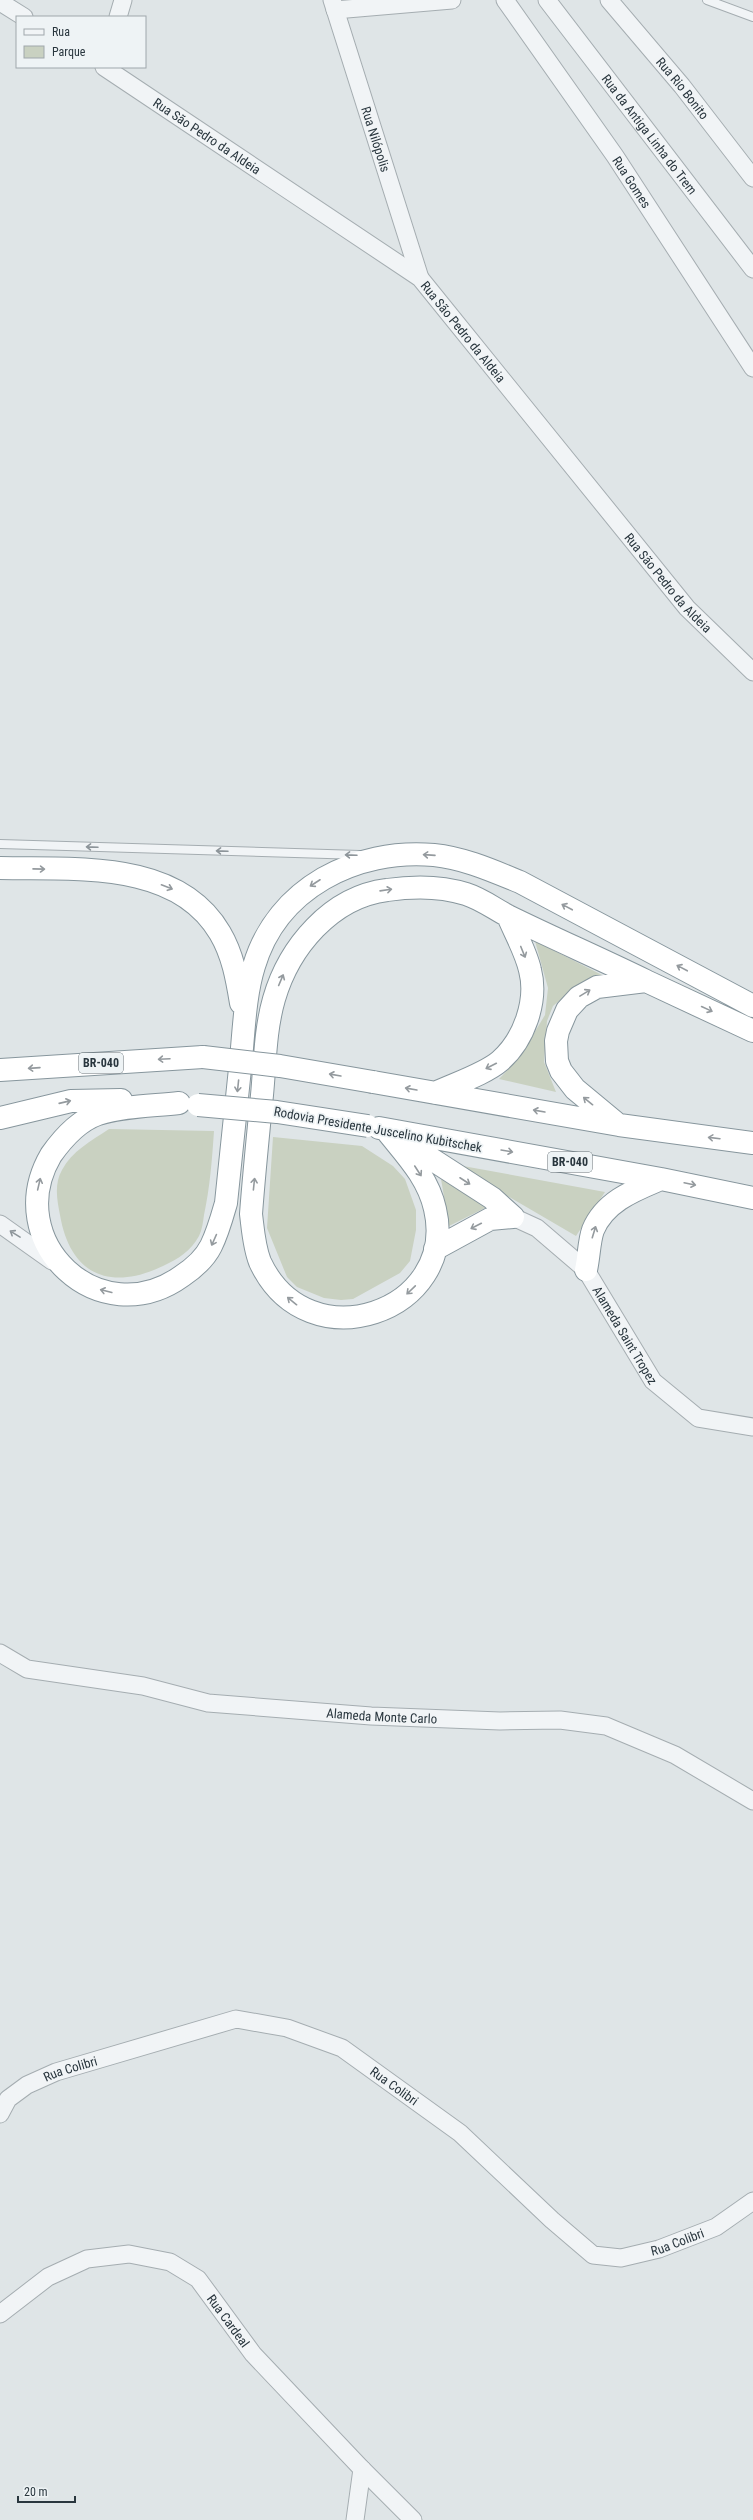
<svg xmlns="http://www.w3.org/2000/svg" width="753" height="2520" font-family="'Roboto Condensed',sans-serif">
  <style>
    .green { fill: #c9d1c1 }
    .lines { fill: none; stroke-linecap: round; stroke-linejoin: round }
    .service-casing { stroke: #a5adb1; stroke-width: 10 }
    .minor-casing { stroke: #a5adb1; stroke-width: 19 }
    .motorway-casing { stroke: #87969d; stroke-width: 24 }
    .service { stroke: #f1f4f6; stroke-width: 8 }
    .minor { stroke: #f1f4f6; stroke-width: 17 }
    .motorway { stroke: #fff; stroke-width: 22 }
    .motorway-bridge-casing { stroke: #87969d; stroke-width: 24; stroke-linecap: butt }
    .motorway-bridge { stroke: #fff; stroke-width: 22 }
    .oneway { stroke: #8d959a }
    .oneway2 { stroke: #949a9e }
    .labels { text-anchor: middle; stroke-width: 3.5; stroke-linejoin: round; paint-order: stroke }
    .shield { fill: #eef3f5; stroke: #646f75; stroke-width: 1 }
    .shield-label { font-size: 12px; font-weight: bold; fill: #29363e }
    .street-label { font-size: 13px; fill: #29363e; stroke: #eef3f5 }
  </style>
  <rect width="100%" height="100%" fill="#dfe5e7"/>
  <path class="green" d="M535,941L606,977L574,988L553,1006L547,1021L544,1062L556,1092L499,1079L519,1058L545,1015L548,988Z
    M109,1129L214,1131C212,1160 210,1187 204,1215C203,1222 202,1230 199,1236C191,1251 178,1259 163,1266C109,1292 70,1274 60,1215C57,1200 54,1184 62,1170C72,1151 91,1141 109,1129Z
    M273,1137L362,1146L393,1166L405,1179L416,1210V1230L410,1261L400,1273L353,1299L341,1300L324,1298L297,1287L287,1277L267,1228Z
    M463,1166L605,1192L576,1236L463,1170Z
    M441,1179L487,1207L449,1226Z"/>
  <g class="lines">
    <defs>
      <path id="service" d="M707,0L753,17
        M0,844L360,855"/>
      <g id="minor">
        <path id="s1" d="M332,0L420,278"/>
        <path id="s2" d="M505,0L615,156L753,368"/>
        <path id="s3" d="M547,0L753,269"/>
        <path id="s4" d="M609,0L682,86L753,178"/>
        <path d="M0,2L24,17"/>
        <path d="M335,10L452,0"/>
        <path d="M118,17L123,0"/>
        <path id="s5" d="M104,67L420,278L687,608L753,672"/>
        <path id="s6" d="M513,1217L537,1228L586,1270L653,1381L698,1418L753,1427"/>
        <path d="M0,1224L52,1261"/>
        <path id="s7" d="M0,1653L27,1669L143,1686L208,1703L371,1716L500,1721L560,1720L606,1726L675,1755L753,1801"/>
        <path id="s8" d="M0,2114L8,2099L27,2085L56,2072L236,2019L287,2028L342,2048L460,2133L552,2220L593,2255L621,2258L659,2249L716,2227L753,2201"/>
        <path id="s9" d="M0,2314L48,2277L87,2259L129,2254L170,2262L198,2279L253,2354L362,2469L413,2520"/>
        <path d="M355,2520L362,2469"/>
      </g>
      <path id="motorway" d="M0,868C74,870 177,859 220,933C233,955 237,979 241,1003
        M0,1070L203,1057
        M373,1082L619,1125L753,1143
        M435,1093C454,1084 485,1074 500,1061C524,1040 538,1001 530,970C526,952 515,933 508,916
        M179,1103C152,1106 123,1106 98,1114C78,1121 63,1138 51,1155C0,1242 100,1335 182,1276C194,1268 205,1258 211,1246C218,1232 222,1217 226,1203C231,1155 236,1107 241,1059C244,1028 245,995 254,966C277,888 356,848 434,855C464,858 493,871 520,882L753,1006
        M0,1118L71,1101L121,1100
        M616,1123L575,1089L561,1071L557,1061L556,1041L558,1031L567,1010L579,997L597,987L646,981L753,1031
        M379,1128L661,1179L753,1198
        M386,1130C405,1154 428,1177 435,1209C459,1311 308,1365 260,1262C254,1247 253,1230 251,1214C254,1174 258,1135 262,1095C265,1064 265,1030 274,999C289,947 331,897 387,890C414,886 441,886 466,894C482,899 496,910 510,917C555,939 601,959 646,981
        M402,1140L492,1198L513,1217
        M435,1249L490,1219L513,1217
        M586,1270C589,1257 589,1241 593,1230C605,1201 635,1190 661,1179"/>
    </defs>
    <use href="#service" class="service-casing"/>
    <use href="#minor" class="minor-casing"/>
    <use href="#motorway" class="motorway-casing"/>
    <use href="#service" class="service"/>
    <use href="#minor" class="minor"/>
    <use href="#motorway" class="motorway"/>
    <defs>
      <path id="motorway-bridge" d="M203,1057L280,1066L373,1082
        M198,1105L277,1112L368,1126"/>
    </defs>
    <use href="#motorway-bridge" class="motorway-bridge-casing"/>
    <use href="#motorway-bridge" class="motorway-bridge"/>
  </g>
  <defs><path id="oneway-shaft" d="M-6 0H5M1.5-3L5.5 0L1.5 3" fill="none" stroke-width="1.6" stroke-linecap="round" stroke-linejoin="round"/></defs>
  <g class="oneway">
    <use href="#oneway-shaft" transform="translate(92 847) rotate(-178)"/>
    <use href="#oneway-shaft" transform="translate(222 851) rotate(-178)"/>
    <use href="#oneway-shaft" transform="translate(351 855) rotate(-178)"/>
    <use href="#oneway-shaft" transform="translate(15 1234) rotate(-148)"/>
  </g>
  <g class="oneway2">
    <use href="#oneway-shaft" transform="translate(429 855) rotate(-176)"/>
    <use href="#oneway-shaft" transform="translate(39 869) rotate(1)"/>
    <use href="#oneway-shaft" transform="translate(315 883) rotate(147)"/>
    <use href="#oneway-shaft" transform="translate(167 887) rotate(21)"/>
    <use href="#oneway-shaft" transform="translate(386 890) rotate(-8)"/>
    <use href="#oneway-shaft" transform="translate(567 907) rotate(-152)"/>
    <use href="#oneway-shaft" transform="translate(523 952) rotate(68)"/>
    <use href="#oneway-shaft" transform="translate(682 968) rotate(-152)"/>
    <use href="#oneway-shaft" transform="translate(281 980) rotate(-67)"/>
    <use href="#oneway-shaft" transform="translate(585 993) rotate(-31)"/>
    <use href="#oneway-shaft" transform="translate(707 1009) rotate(25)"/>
    <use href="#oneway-shaft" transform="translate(164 1059) rotate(177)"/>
    <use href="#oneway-shaft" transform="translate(491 1066) rotate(153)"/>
    <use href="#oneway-shaft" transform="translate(34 1068) rotate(176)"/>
    <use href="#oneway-shaft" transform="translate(335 1075) rotate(-170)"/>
    <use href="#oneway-shaft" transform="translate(238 1086) rotate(96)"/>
    <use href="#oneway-shaft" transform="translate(411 1089) rotate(-170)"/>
    <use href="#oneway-shaft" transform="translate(588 1101) rotate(-141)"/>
    <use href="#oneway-shaft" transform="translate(65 1102) rotate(-13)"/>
    <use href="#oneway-shaft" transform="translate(539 1111) rotate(-170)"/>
    <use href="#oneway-shaft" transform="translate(714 1138) rotate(-173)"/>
    <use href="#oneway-shaft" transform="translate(507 1151) rotate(10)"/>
    <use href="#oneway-shaft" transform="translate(418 1171) rotate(57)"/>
    <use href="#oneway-shaft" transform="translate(465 1181) rotate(33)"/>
    <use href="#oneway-shaft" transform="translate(39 1184) rotate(-77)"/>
    <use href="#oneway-shaft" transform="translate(254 1184) rotate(-84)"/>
    <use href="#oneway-shaft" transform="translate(690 1184) rotate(12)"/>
    <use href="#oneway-shaft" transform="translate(476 1226) rotate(153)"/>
    <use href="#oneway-shaft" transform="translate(594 1232) rotate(-73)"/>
    <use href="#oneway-shaft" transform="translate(214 1240) rotate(114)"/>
    <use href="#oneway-shaft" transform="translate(411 1290) rotate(136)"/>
    <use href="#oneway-shaft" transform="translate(106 1291) rotate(-166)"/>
    <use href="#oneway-shaft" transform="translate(292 1301) rotate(-141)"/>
  </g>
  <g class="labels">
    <g class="shield">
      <rect x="79" y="1053" width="44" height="20" rx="3"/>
      <rect x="548" y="1152" width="44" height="20" rx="3"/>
    </g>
    <g class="shield-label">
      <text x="101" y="1067">BR-040</text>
      <text x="570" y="1166">BR-040</text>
    </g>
    <g class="street-label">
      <text dy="5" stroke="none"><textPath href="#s4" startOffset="115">Rua Rio Bonito</textPath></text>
      <text dy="5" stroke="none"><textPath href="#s3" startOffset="169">Rua da Antiga Linha do Trem</textPath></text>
      <text dy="5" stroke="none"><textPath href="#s5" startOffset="124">Rua São Pedro da Aldeia</textPath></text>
      <text dy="5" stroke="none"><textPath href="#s1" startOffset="146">Rua Nilópolis</textPath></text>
      <text dy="5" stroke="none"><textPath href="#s2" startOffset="222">Rua Gomes</textPath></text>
      <text dy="5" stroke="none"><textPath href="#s5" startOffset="449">Rua São Pedro da Aldeia</textPath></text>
      <text dy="5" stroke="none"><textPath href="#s5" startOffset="773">Rua São Pedro da Aldeia</textPath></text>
      <text transform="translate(378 1129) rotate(10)" y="5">Rodovia Presidente Juscelino Kubitschek</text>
      <text dy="5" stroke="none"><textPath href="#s6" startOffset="167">Alameda Saint Tropez</textPath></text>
      <text dy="5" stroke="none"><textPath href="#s7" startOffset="390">Alameda Monte Carlo</textPath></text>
      <text dy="5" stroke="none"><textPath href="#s8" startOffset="87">Rua Colibri</textPath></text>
      <text dy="5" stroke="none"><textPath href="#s8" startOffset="435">Rua Colibri</textPath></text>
      <text dy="5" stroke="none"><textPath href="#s8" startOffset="783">Rua Colibri</textPath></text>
      <text dy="5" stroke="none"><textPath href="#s9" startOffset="272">Rua Cardeal</textPath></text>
    </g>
  </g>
  <rect x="16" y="16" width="130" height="52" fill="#eef3f5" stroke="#9fa7ac"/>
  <rect x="24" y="29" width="20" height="6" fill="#f1f4f6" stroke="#9fa7ac"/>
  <text x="52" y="36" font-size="12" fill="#29363e">Rua</text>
  <rect x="24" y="46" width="20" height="12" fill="#c9d1c1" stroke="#9fa7ac"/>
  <text x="52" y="56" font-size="12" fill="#29363e">Parque</text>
  <path d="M18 2496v6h57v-6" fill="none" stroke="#29363e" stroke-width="2"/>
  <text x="24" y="2496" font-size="12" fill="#29363e" stroke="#eef3f5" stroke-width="3" paint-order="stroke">20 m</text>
</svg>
